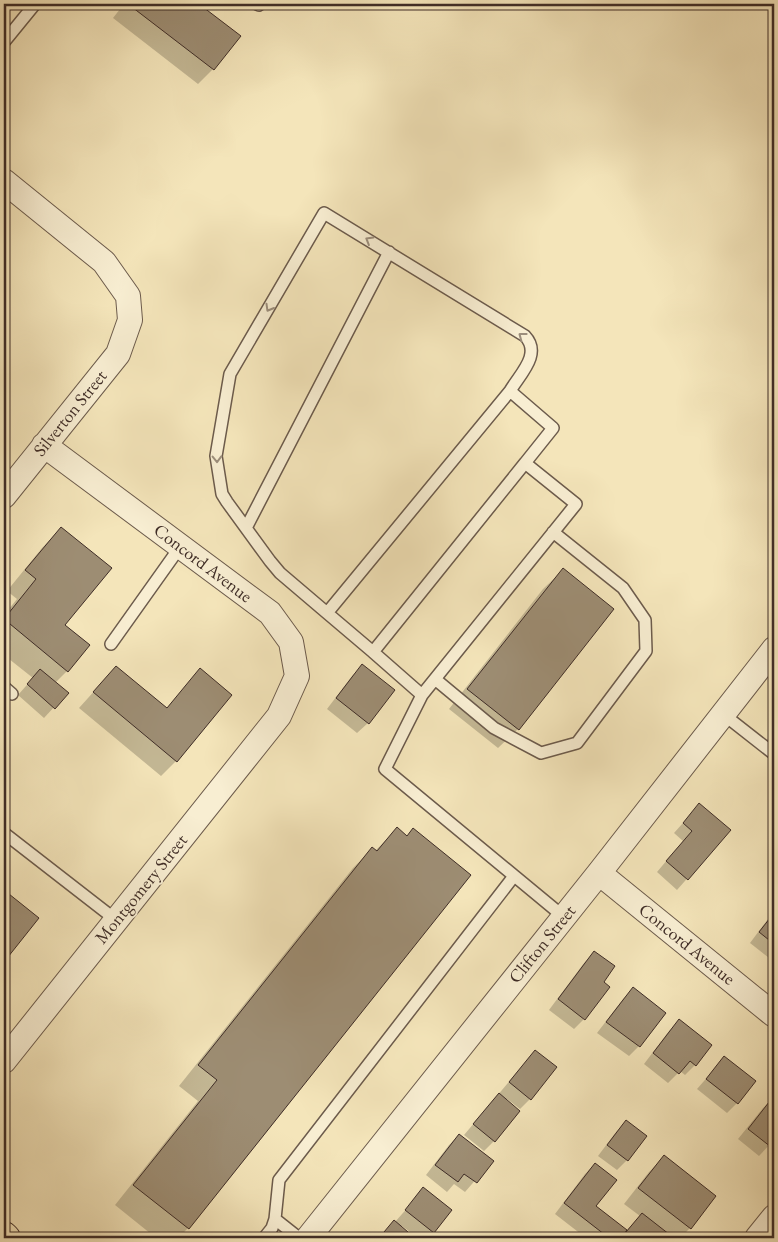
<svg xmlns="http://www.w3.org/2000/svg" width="778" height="1242" font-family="'EB Garamond',serif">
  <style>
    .shadow { fill: #0003 }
    .building { fill: #9d8d73; stroke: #3f2d27 }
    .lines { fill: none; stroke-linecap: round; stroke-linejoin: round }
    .lane-casing { stroke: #6c5b4c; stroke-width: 14 }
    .street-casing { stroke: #6c5b4c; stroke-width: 26 }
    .highway-casing { stroke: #3f2d27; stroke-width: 30 }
    .lane { stroke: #f8eed2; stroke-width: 11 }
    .street { stroke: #f8eed2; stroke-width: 24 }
    .highway { stroke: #f4e5ba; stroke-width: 28 }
    .oneway { stroke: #9c8e7c }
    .labels { text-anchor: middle; stroke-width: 4; stroke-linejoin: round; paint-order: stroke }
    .street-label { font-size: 18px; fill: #3f2d27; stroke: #f8eed2 }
  </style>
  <rect width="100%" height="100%" fill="#f4e5ba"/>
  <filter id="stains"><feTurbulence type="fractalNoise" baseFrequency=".004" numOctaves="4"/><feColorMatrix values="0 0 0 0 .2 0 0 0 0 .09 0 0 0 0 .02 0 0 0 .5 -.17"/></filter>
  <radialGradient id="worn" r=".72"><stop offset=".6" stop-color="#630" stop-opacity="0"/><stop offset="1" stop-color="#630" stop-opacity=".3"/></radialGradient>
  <path class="shadow" d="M124,4H197L239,36L213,69L198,84L113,18Z
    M61,528L64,625L67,671L55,683L67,693L44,718L18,695L33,678L4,655V615L17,599L7,591L42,548Z
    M563,570L518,729L498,748L449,709L543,589Z
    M362,666L368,723L357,733L327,709L352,676Z
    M116,667L166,709L200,670L176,761L161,776L79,708Z
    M774,730V748L766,741Z
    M699,805L729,831L677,890L657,872L683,841L674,833Z
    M397,829L470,875L188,1228L178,1238H156L115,1205L198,1101L179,1086L353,868L372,849L375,851Z
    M4,892L37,919L4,960Z
    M774,911V960L773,961L750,943Z
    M595,952L584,1019L574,1029L549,1010L584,963Z
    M633,989L664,1013L639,1046L629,1056L597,1033L623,999Z
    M679,1021L695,1065L685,1075L680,1071L668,1083L644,1064L669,1031Z
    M535,1051L530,1099L520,1109L507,1099L494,1141L484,1151L464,1135Z
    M725,1057L737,1103L727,1113L697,1089Z
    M773,1098L774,1099V1140L759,1156L738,1139L763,1108Z
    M626,1122L645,1137L627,1160L617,1170L598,1156L616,1132Z
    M459,1135L492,1161L465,1192L454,1184L447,1192L426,1175L449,1145Z
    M664,1157L690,1228L680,1238H586L555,1214L585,1174L595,1164V1207L626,1231L640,1216L624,1204L649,1172Z
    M424,1189L433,1232L427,1238H418L402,1226L400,1227L413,1238H379L395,1222Z"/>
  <path class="building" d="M128,4H199L241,36L214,70Z
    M61,527L112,568L65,625L90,645L68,672L4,619L36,579L25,570Z
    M563,568L614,609L519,730L467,689Z
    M362,664L395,690L369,724L336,698Z
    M116,666L167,708L200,668L232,695L177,762L93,692Z
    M40,669L69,693L55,709L27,684Z
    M699,803L731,830L688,880L666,861L692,831L683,823Z
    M397,827L407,836L413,828L471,875L189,1229L133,1185L217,1080L198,1065L372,847L377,851Z
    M4,890L39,918L4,962Z
    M774,913V944L759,932Z
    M594,951L615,966L604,982L610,987L585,1020L558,999Z
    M633,987L666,1013L640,1047L606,1022Z
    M679,1019L712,1045L696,1066L690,1061L679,1074L653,1053Z
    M535,1050L557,1067L531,1100L509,1082Z
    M724,1056L756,1081L738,1104L706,1079Z
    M499,1093L520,1111L495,1142L473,1124Z
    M773,1097L774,1098V1142L771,1147L748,1129Z
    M626,1120L647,1136L628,1161L607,1145Z
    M459,1134L494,1161L477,1183L464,1174L458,1182L435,1165Z
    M664,1155L716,1196L691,1229L638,1188Z
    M595,1163L617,1180L596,1206L627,1230L620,1238H609L564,1203Z
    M423,1187L452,1210L434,1233L405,1210Z
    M642,1213L674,1238H621Z
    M394,1220L415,1238H379Z"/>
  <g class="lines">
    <defs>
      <path id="lane" d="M257,4L259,5
        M4,42L35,4
        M246,528L389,252
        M327,613L280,573L270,561L227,502L222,494L216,456L230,374L324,213L525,336C542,354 520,374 510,391
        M111,644L180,547
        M373,652L327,613L510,391L553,428L525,463
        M435,679L494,728L541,753L577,743L646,651L645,620L623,588L553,532
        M4,687L12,694
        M422,695L373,652L525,463L576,504L422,695L385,769L564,917
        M723,714L774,754
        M4,833L116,920
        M275,1219L299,1238
        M264,1238L272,1228L275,1219L279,1180L514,876"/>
      <path id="street" d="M4,181L104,262L128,296L130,320L118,354L4,496
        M599,873L774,1015
        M4,1061L279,716L297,676L291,642L270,613L44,445
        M308,1238L599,873L774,649
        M757,1238L774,1217"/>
      <path id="highway" d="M4,1236L6,1238"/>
    </defs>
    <use href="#lane" class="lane-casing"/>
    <use href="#street" class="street-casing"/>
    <use href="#highway" class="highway-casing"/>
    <use href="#lane" class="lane"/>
    <use href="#street" class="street"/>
    <use href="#highway" class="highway"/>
  </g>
  <defs><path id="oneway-chevron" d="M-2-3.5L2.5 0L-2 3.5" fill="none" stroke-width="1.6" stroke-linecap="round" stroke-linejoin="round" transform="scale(1.25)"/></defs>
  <g class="oneway">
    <use href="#oneway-chevron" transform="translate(369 240) rotate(-149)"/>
    <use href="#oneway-chevron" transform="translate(269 308) rotate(120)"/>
    <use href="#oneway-chevron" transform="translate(522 336) rotate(-143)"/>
    <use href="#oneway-chevron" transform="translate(217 459) rotate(89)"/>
  </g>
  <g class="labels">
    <g class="street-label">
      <text transform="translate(70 413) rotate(-51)" y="6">Silverton Street</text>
      <text transform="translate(203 563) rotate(37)" y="6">Concord Avenue</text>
      <text transform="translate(141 889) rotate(-51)" y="6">Montgomery Street</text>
      <text transform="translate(542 944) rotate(-51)" y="6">Clifton Street</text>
      <text transform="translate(687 944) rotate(39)" y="6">Concord Avenue</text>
    </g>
  </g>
  <rect width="778" height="1242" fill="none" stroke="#f4e5ba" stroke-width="20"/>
  <rect x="5" y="5" width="768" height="1232" fill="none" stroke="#3f2d27" stroke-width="2.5"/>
  <rect x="10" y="10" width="758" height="1222" fill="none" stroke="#3f2d27"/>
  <rect width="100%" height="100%" filter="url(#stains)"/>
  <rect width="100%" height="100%" fill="url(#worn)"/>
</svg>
